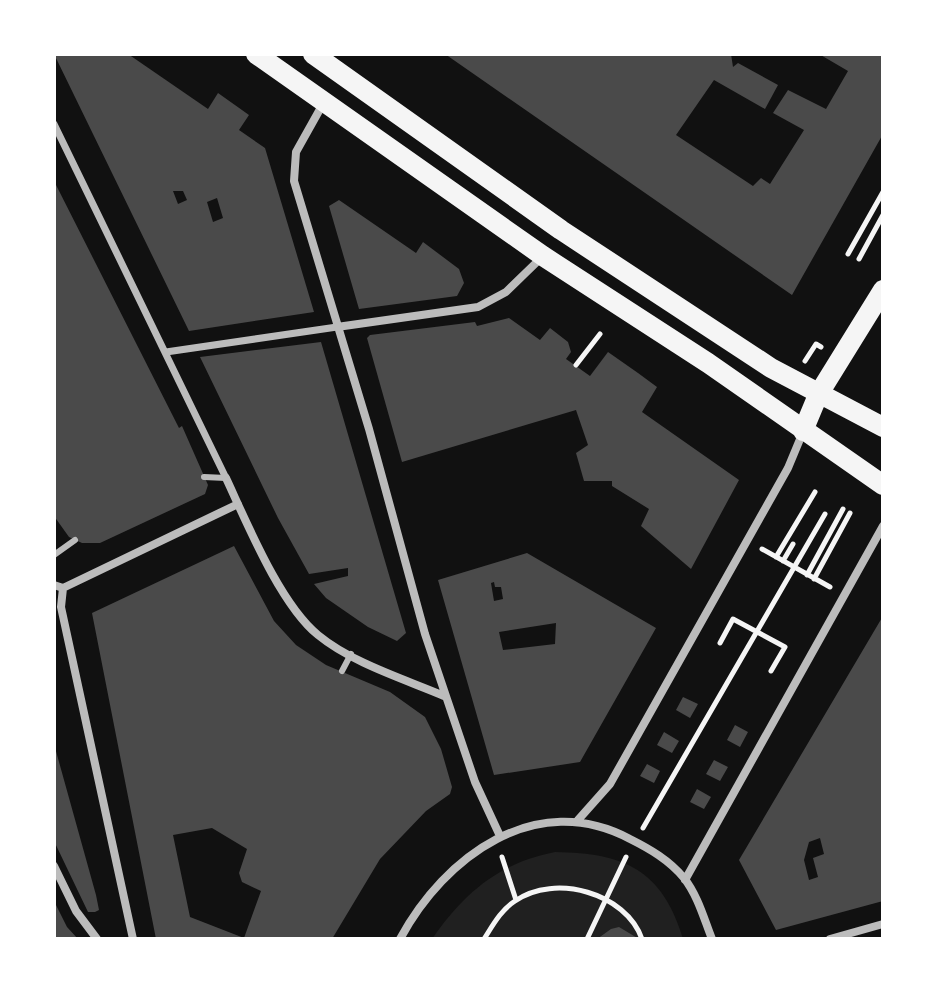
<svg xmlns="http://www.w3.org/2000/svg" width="937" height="993" font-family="Overpass,sans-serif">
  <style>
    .green { fill: #202020 }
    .building { fill: #4a4a4a; fill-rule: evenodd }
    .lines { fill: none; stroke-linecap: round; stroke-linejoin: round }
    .path { stroke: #f5f5f5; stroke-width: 5 }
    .service { stroke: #bcbcbc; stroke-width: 6 }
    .pedestrian { stroke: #bcbcbc; stroke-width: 7 }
    .minor { stroke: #bcbcbc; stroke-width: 8 }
    .primary { stroke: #f5f5f5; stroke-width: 20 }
  </style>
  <rect width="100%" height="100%" fill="#111"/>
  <path class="green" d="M555,852C625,853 662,870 683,939H432C464,893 499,863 555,852Z"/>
  <path class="building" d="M54,54H128L208,109L218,93L249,115L239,130L265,148L314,312L189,331ZM173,191H183L187,200L178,204ZM217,198L223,218L213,222L207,202Z
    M445,54H731L733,67L738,63L778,85L765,109L714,80L676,135L753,186L761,178L770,184L804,130L773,113L788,90L826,109L848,71L819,54H883V134L792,295Z
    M54,181L179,428L182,426L208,485L205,494L100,543H82L69,537L54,516Z
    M339,200L416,253L423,242L459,269L464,283L457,296L359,309L329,206Z
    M509,318L540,340L550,328L568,342L571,352L566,359L590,376L608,352L638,373L657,387L642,412L739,480L691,569L641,526L649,509L612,486V481H584L576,453L588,445L576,410L402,462L367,338L370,335L475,322L477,326Z
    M321,342L406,633L397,641L368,627L326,598L314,584L348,576V568L309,574L278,518L200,357Z
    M234,546L274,621L296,645L326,665L390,692L425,717L441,749L452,787L450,794L426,811L380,859L332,939H156L92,613ZM212,828L247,849L239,873L242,882L261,891L244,938L190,917L173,835Z
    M527,553L656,628L580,762L494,775L438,580ZM494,582L495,587H501L503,599L494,601L491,583ZM556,623L555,644L503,650L499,632Z
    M883,616V901L776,930L739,860ZM820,838L824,854L813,858L818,877L809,880L804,860L809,842Z
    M683,697L698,704L690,718L676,710Z
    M735,725L748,732L740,747L727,740Z
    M664,732L679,741L672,753L657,745Z
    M54,744L96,895L99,910L95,912H88L54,841Z
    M714,760L728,767L720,781L706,774Z
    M647,764L660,771L654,783L640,776Z
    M697,789L711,797L704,809L690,802Z
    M54,901L67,927L78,939H54Z
    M619,927L639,939H597L611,929Z"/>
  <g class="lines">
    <path class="path" d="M848,254L883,192
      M859,259L883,215
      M805,361L816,344L821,347
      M576,365L600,334
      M762,549L830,587
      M776,557L815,492
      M783,561L793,544
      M807,575L843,509
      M814,579L850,513
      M720,643L733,619L785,647L771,671
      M643,828L825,514
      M502,857L516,900
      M484,939C493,925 501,910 515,901C555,873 626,893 642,939
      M587,939L626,857"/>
    <path class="service" d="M204,477L226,478
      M54,555L75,540
      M342,671L351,654"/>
    <path class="pedestrian" d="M54,124L226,478
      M166,352L337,327"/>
    <path class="minor" d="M324,102L296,152L294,181L369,429L425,634L475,782L500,836
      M337,327L478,307L506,292L541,258
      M226,478C247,523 280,604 318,635C352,663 404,679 444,696
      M54,585L63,588L238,504
      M63,588L61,607L133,939
      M578,820L610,784L788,468L803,432
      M54,866L76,911L97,939
      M685,880L883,526
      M400,939C445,856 536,789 630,839C650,849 669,860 684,878C698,896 704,919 712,939
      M830,939L883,924"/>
    <path class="primary" d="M256,54L543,256L708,363L883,485
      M313,54L561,230L771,368L883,427
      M803,431L818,395L883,290"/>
  </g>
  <rect width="937" height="993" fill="none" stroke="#ffffff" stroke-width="112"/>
</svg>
